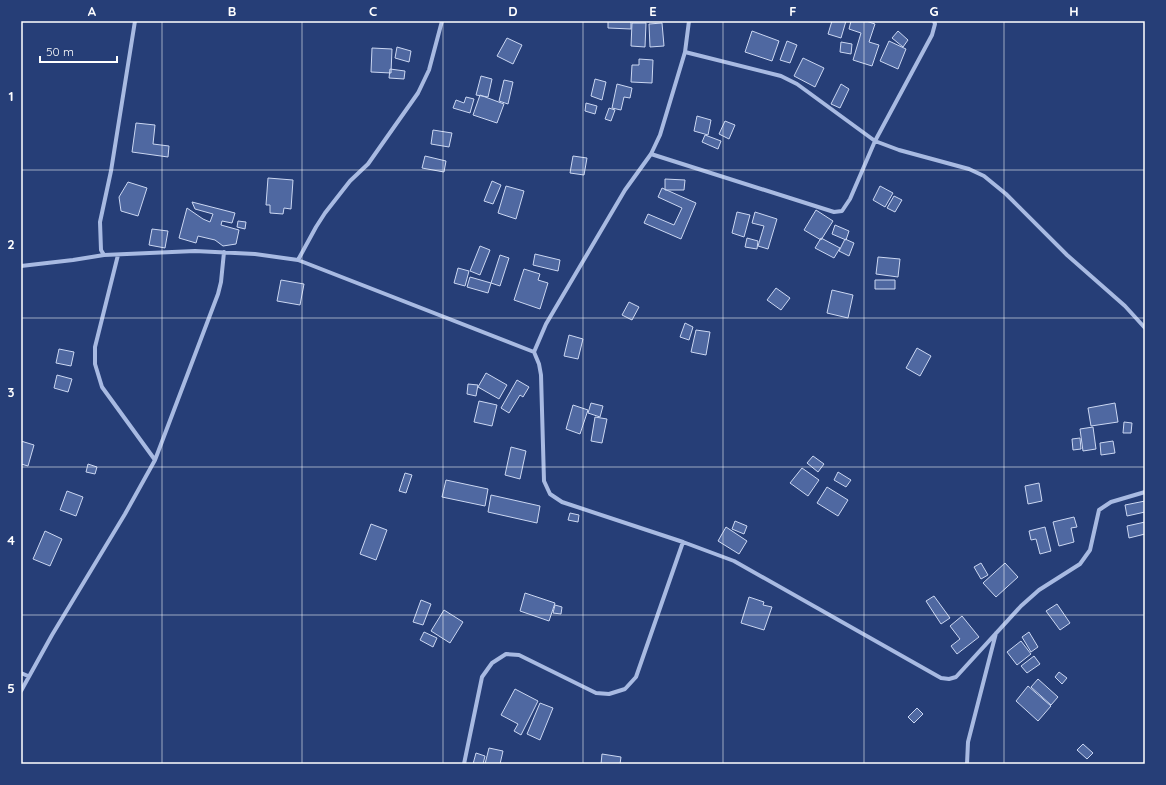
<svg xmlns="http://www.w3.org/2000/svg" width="1166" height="785" font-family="Quicksand,sans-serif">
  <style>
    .building { fill: #4f68a1; stroke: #cbd7f2 }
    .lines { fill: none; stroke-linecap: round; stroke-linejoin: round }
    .street { stroke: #a8bae2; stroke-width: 4 }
    .grid { fill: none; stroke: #fff; stroke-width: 1; stroke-opacity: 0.55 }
    .neatline { fill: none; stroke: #fff; stroke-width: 1.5 }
    .grid-label { font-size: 13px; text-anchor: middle; font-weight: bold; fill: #fff }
  </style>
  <rect width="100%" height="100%" fill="#263e77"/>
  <path class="building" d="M608,21H631V29L608,28Z
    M832,21H846L841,38L828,34Z
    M851,21H866L875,24L869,42L879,45L872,66L853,60L861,33L849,29Z
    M632,23H646L645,47L631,46Z
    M662,23L664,46L650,47L649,24Z
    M752,31L779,41L772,61L745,52Z
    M898,31L908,40L903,47L892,38Z
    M507,38L522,45L513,64L497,56Z
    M787,41L797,45L790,63L780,60Z
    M889,41L906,49L898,69L880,61Z
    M841,42L852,44L851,54L840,52Z
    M397,47L411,51L409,62L395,58Z
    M372,48L392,49L391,73L371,72Z
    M803,58L824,68L815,87L794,76Z
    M639,59L653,60L652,83L631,82L632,65H639Z
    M390,69L405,71L404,79L389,78Z
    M481,76L492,79L488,97L476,95Z
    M595,79L606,82L602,100L591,96Z
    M504,80L513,82L508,104L499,101Z
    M617,84L632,88L630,98L624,97L621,110L612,108Z
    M841,84L849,89L840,108L831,104Z
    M480,95L504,104L497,123L473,115Z
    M466,97L474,99L470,113L453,108L456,100L464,103Z
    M586,103L597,106L595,114L585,111Z
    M609,108L615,110L611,121L605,119Z
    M697,116L711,120L708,135L694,131Z
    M725,121L735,125L729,139L719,134Z
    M136,123L155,125L153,144L169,146L168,157L132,152Z
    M433,130L452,133L449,147L431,144Z
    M705,135L721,141L718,149L702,142Z
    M425,156L446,161L444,172L422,168Z
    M573,156L587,158L584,175L570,173Z
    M268,178L293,180L291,209L284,208L283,214L270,213V205H266Z
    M665,179L685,180L684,190H665Z
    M492,181L501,185L493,204L484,201Z
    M128,182L147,188L138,216L121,211L119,197Z
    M506,186L524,191L516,219L498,213Z
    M880,186L893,193L885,207L873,200Z
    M662,188L696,203L681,239L644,223L648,214L674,225L682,208L658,197Z
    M894,196L902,200L895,212L887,208Z
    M192,202L235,213L232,223L222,221L221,225L239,230L236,244L223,246L215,240L198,236L196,243L179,238L187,208L203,219L210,222L213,214L195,209Z
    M816,210L833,221L821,240L804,230Z
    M737,212L750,215L744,237L732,233Z
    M755,212L777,219L768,249L758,246L764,226L752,223Z
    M238,221L246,222L245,229L237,227Z
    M835,225L849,231L846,240L832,234Z
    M152,229L168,231L165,248L149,245Z
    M747,238L758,241L757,249L745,247Z
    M821,238L840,248L834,258L815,248Z
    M845,239L854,243L849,256L839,251Z
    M480,246L490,250L480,275L470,271Z
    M535,254L560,260L558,271L533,265Z
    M500,255L509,258L500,286L491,283Z
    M878,257L900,259L898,277L876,274Z
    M458,268L469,271L465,286L454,283Z
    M524,269L540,274L538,280L548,283L540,309L514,300Z
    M470,277L491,283L488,293L467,287Z
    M281,280L304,284L300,305L277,301Z
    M875,280H895V289H875Z
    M776,288L790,298L781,310L767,300Z
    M832,290L853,295L848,318L827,313Z
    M629,302L639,307L632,320L622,315Z
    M685,323L693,327L689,340L680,337Z
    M696,330L710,332L706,355L691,352Z
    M569,335L583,339L578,359L564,356Z
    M917,348L931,356L920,376L906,368Z
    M59,349L74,352L71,366L56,363Z
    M486,373L507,385L499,399L478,387Z
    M57,375L72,379L68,392L54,388Z
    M517,380L529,387L523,397L520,395L509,413L501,408Z
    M468,384L478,385L476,396L467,394Z
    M479,401L497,405L492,426L474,422Z
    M591,403L603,406L600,417L588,413Z
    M1115,403L1118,422L1091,426L1088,408Z
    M573,405L588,410L580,434L566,429Z
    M595,417L607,419L602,443L591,441Z
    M1124,422L1132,423L1131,433H1123Z
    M1093,427L1096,449L1083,451L1080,429Z
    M1080,438L1081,449L1073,450L1072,439Z
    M21,441L34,445L28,466L21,464Z
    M1113,441L1115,453L1101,455L1100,443Z
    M511,447L526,451L520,479L505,475Z
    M813,456L824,464L818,472L807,463Z
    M88,464L97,467L95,474L86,472Z
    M802,468L819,480L808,496L790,483Z
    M838,472L851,480L846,487L834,480Z
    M405,473L412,475L406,493L399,491Z
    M446,480L488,489L485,506L442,497Z
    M1039,483L1042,501L1028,504L1025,486Z
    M827,487L848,500L838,516L817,503Z
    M67,491L83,497L76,516L60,510Z
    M491,495L540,506L537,523L488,512Z
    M1145,501V512L1127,516L1125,505Z
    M570,513L579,515L578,522L568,520Z
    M1074,517L1077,527L1071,528L1074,542L1059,546L1053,522Z
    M735,521L747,526L744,534L732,529Z
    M1145,522V534L1129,538L1127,526Z
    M371,524L387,530L376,560L360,554Z
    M726,527L747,541L739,554L718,541Z
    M1045,527L1051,551L1040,554L1036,539L1031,540L1029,531Z
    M45,531L62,539L50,566L33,559Z
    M981,563L988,575L981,579L974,567Z
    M1005,563L1018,577L996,597L983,583Z
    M525,593L555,603L549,621L520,611Z
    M934,596L950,618L941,624L926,601Z
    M749,597L764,602L763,605L772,607L764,630L741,623Z
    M421,600L431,604L423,625L413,622Z
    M1057,604L1070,623L1060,630L1046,611Z
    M555,605L562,607L561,614L553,613Z
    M444,610L463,622L450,643L431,631Z
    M962,616L979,637L957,654L951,646L960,639L950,626Z
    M424,632L437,638L433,647L420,640Z
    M1029,632L1038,647L1031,652L1022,637Z
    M1021,641L1031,654L1017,665L1007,652Z
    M1034,656L1040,664L1027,673L1021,666Z
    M1059,672L1067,678L1062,684L1055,677Z
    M1038,679L1058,697L1051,705L1031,687Z
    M1028,686L1051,706L1038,721L1016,701Z
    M515,689L538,701L521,735L514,731L518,724L501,715Z
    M540,703L553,708L540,740L527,734Z
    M917,708L923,714L914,723L908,717Z
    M1083,744L1093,753L1087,759L1077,750Z
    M489,748L503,751L500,764H485Z
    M476,753L485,756L483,764H473Z
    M602,754L621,757L620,764H601Z"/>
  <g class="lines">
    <path class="street" d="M689,21L685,52L660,135L651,154L625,190L546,324L534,352L539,364L541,375L544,481L550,494L562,502L683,542L734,561L941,678L949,679L956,677L1021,606L1039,590L1080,564L1090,550L1099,510L1111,502L1145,492
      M685,52L781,76L797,84L875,141L899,150L969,169L984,176L1006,194L1067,255L1125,306L1145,328
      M651,154L834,212L842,211L850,199L875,141L932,35L935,24L934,21
      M104,255L101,250L100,222L111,171L135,21
      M118,255L95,347V364L102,387L155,460
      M298,260L316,227L325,213L350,181L368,164L418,93L429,70L442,21
      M21,266L73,260L104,255L195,251L255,254L298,260L534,352
      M21,673L28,676
      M21,691L52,635L125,514L155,460L218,294L221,282L224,252
      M464,764L482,677L492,663L506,654L519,655L596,693L609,694L625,689L636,677L683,542
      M967,764L968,742L996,633"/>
  </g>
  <path class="grid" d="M162,21V764M302,21V764M443,21V764M583,21V764M723,21V764M864,21V764M1004,21V764M21,170H1145M21,318H1145M21,467H1145M21,615H1145"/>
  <rect width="1166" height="785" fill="none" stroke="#263e77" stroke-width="44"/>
  <path d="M40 56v6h77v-6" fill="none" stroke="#ffffff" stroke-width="2"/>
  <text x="46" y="56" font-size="12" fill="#ffffff" stroke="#263e77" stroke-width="3" paint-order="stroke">50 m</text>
  <rect x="22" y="22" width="1122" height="741" class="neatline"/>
  <g class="grid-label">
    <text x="92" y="16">A</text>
    <text x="232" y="16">B</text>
    <text x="373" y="16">C</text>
    <text x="513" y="16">D</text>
    <text x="653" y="16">E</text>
    <text x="793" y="16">F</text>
    <text x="934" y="16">G</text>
    <text x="1074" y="16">H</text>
    <text x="11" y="101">1</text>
    <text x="11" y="249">2</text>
    <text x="11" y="397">3</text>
    <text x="11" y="545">4</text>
    <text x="11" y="693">5</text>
  </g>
</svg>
